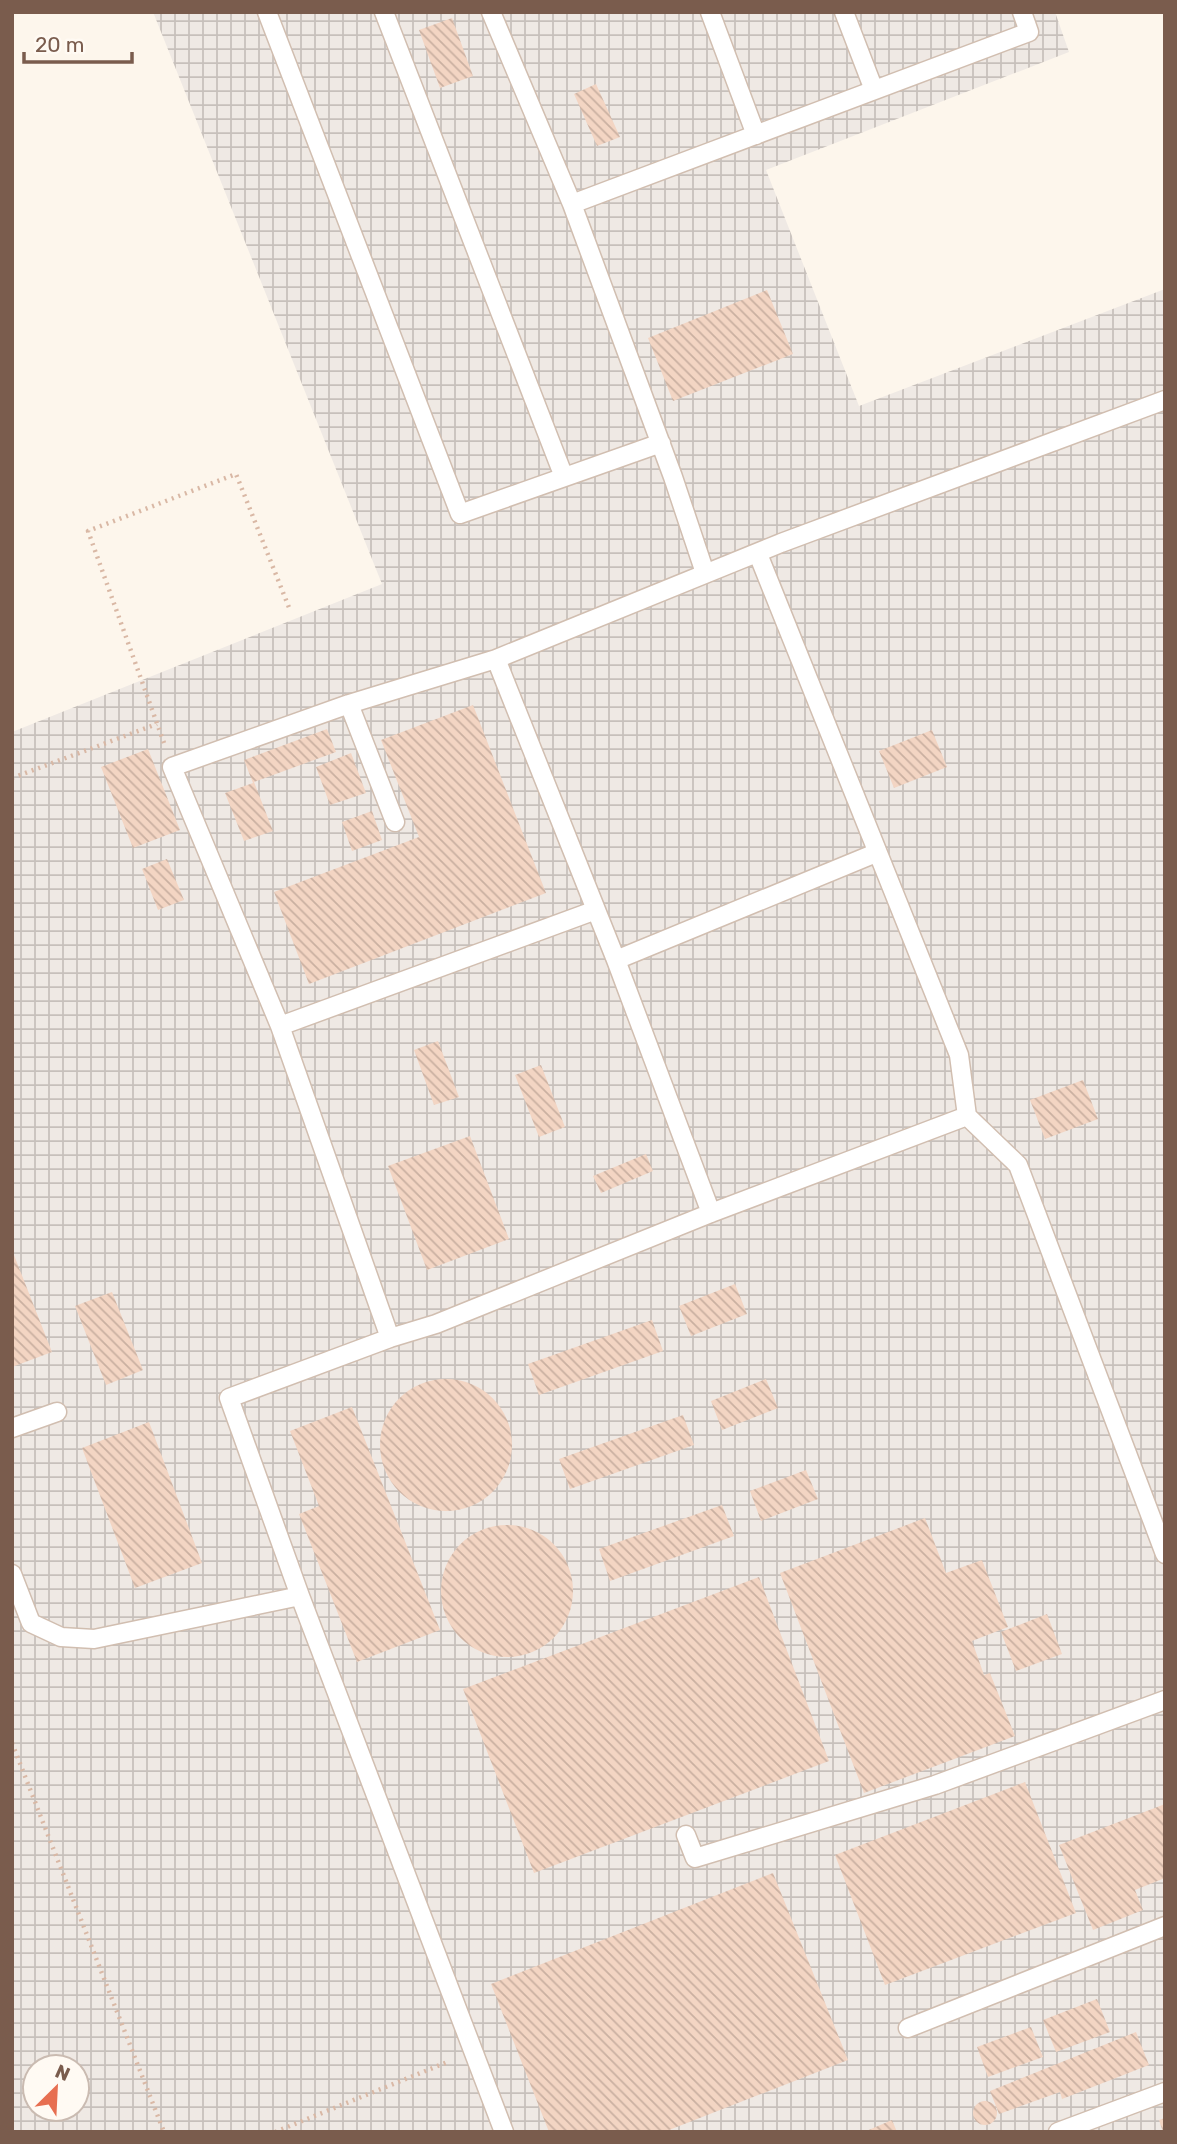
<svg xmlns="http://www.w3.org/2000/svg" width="1177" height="2144" font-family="Rubik,sans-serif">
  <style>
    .industrial { fill: url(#industrial-grid); fill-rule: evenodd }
    .building { fill: url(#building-back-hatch) }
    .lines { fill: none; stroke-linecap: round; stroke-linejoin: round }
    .service-casing { stroke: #d1beb0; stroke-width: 21 }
    .path { stroke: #d9b8a5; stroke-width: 4.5; stroke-dasharray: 2 5; stroke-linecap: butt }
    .service { stroke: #fff; stroke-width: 18 }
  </style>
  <defs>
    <pattern id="industrial-grid" width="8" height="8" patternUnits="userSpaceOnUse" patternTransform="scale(1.75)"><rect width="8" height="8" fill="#efe9e4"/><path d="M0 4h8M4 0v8" fill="none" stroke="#c7c0bb"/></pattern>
    <pattern id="building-back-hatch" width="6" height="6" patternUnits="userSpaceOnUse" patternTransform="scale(1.75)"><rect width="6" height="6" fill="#f3d5c3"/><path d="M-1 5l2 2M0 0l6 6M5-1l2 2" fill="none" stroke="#cab0a1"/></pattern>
  </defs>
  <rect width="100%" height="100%" fill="#fdf6ec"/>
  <path class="industrial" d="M153,12H1055L1069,52L766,170L859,406L1165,289V2132H12V732L382,584ZM35,2067H77V2109H35Z"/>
  <path class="building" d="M452,18L473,76L440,88L419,30Z
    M596,84L620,137L597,146L574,94Z
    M767,290L793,354L673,401L648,338Z
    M473,705L546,893L309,984L274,892L419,837L381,740Z
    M327,729L336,752L254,782L273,831L244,841L225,793L253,783L244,760Z
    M932,730L947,767L894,788L879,751Z
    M148,749L180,830L133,848L101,767Z
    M351,753L366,793L330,805L316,767Z
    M372,811L382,840L352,851L342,822Z
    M167,859L184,900L158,910L142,869Z
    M438,1041L459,1097L434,1105L414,1050Z
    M541,1065L565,1127L539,1137L515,1075Z
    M1083,1080L1098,1119L1045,1139L1030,1100Z
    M470,1136L509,1239L427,1270L388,1166Z
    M646,1154L653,1171L601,1193L593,1176Z
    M12,1250L52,1352L12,1367Z
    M735,1284L747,1314L691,1336L679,1306Z
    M112,1292L143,1370L106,1385L75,1306Z
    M652,1320L663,1351L539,1395L528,1364Z
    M380 1445a66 66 0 1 1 132 0a66 66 0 1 1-132 0Z
    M766,1379L778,1408L722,1430L711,1401Z
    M352,1407L440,1630L357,1662L299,1514L319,1506L290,1431Z
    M683,1415L694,1445L570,1489L559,1459Z
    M149,1422L202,1563L135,1588L82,1448Z
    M806,1470L818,1499L761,1521L750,1491Z
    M722,1505L734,1536L610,1581L599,1549Z
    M925,1518L946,1573L982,1560L1008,1627L972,1641L984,1675L990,1673L1015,1736L864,1793L780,1573Z
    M441 1591a66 66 0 1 1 132 0a66 66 0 1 1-132 0Z
    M759,1577L829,1761L534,1873L463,1689Z
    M1047,1614L1062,1654L1016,1671L1001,1632Z
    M1025,1782L1076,1913L885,1985L835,1855Z
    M1165,1804V1878L1135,1890L1143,1910L1093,1930L1059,1845Z
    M773,1873L848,2060L664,2132H549L491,1984Z
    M1097,1999L1110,2032L1056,2052L1043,2020Z
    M1031,2027L1043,2057L988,2077L977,2047Z
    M1136,2032L1149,2065L1062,2099L1060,2092L999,2114L990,2091Z
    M973 2113a12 12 0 1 1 24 0a12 12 0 1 1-24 0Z
    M1165,2118V2132H1163L1159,2120Z
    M892,2120L897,2132H864Z"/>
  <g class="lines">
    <defs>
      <path id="service" d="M267,12L460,514L661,443
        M384,12L564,477
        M491,12L572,204L673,477L705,573
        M710,12L756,135
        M844,12L874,90
        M572,204L1029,32L1022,12
        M758,554L959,1055L967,1116L1018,1165L1165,1554
        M496,659L616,960L711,1213
        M349,704L395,822
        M616,960L876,853
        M280,1026L596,910
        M390,1338L280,1026L172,767L349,704L496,659L781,543L1165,400
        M12,1428L57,1412
        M12,1574L31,1623L61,1637L94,1639L300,1596
        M686,1835L695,1858L935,1785L1165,1700
        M908,2028L1165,1926
        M504,2132L300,1596L229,1398L390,1338L436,1324L711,1213L967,1116
        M1058,2132L1165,2092"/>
    </defs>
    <use href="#service" class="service-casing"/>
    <path class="path" d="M164,743L88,531L236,474L290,610
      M12,778L157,724
      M12,1743L164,2132
      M275,2132L450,2061"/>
    <use href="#service" class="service"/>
  </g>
  <rect width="1177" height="2144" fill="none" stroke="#7a5c4d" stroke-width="28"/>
  <g transform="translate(56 2088) rotate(24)"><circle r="33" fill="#fffaf3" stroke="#cabbb1" stroke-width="2"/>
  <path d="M0-5L12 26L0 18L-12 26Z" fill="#e76f51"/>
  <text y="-10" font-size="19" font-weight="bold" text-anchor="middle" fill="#7a5c4d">N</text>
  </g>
  <path d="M24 52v10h108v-10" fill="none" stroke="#7a5c4d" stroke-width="3.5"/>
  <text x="35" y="52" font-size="21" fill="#7a5c4d" stroke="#fffaf3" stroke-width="5" paint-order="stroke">20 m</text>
</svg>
